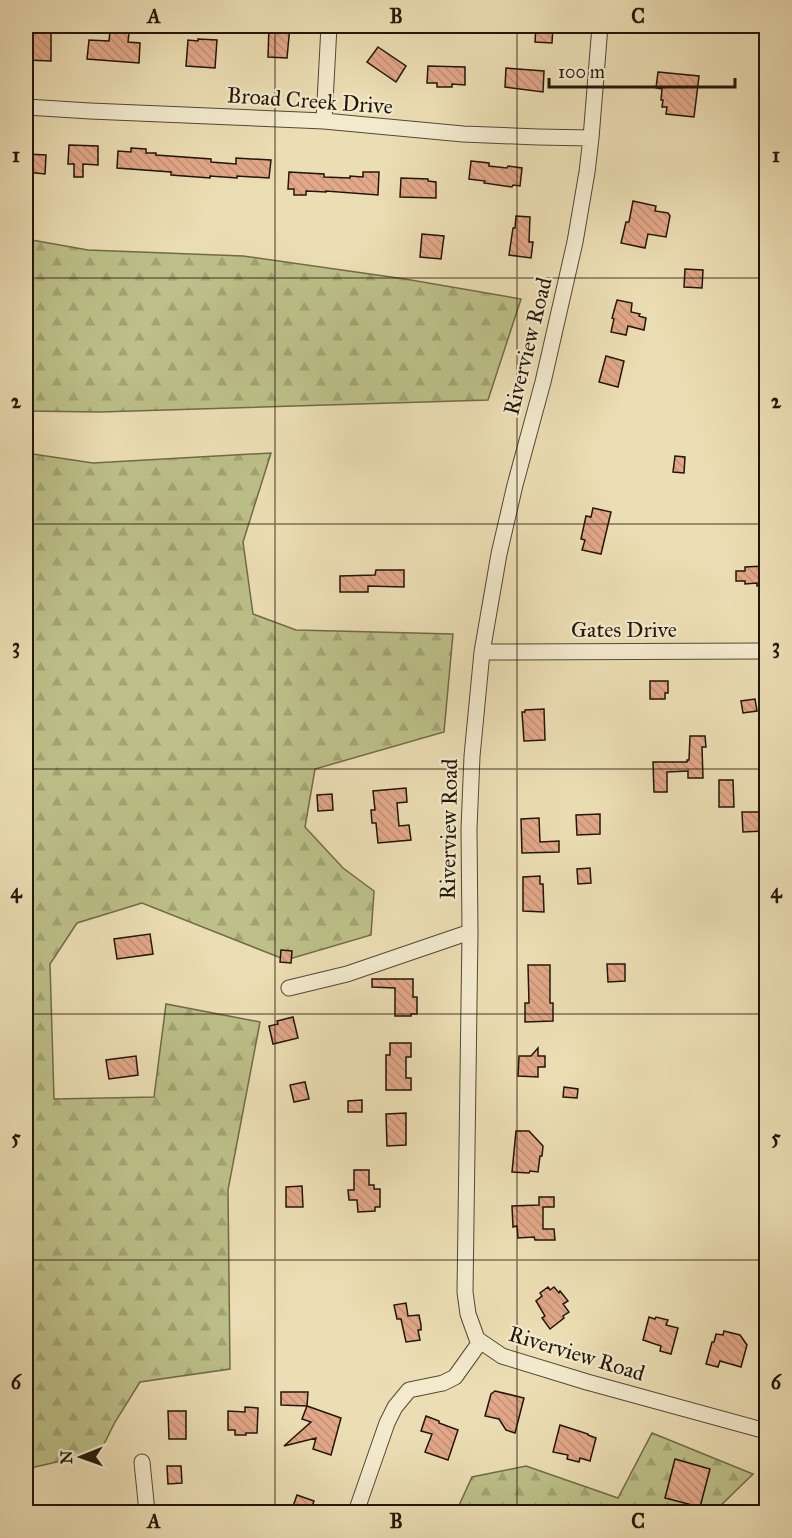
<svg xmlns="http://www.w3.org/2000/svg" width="792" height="1538" font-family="'IM FELL Great Primer',serif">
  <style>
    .forest { fill: url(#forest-firs); stroke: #706b48; stroke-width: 1.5 }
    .building { fill: url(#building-back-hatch); stroke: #221608; stroke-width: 1.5 }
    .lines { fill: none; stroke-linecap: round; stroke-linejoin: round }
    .minor-casing { stroke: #544833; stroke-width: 17 }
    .minor { stroke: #f3eace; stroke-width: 15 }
    .grid { fill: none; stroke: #221608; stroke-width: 1.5; stroke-opacity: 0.55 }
    .labels { text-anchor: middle; stroke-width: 4.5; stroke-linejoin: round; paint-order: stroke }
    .street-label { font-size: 22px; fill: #221608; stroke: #f3eace }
    .neatline { fill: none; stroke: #221608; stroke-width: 2 }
    .grid-label { font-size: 20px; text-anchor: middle; font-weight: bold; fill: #221608 }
  </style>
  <defs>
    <pattern id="forest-firs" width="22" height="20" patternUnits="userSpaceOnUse" patternTransform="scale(1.5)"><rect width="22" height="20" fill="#bdc089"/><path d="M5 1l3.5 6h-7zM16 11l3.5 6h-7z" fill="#a2a475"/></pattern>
    <pattern id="building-back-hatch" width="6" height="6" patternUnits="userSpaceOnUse" patternTransform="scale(1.5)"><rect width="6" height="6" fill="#e2a889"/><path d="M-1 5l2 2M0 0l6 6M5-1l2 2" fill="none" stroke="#c29075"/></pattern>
  </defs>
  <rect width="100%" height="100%" fill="#ecdeb4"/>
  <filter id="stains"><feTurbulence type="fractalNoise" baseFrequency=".00333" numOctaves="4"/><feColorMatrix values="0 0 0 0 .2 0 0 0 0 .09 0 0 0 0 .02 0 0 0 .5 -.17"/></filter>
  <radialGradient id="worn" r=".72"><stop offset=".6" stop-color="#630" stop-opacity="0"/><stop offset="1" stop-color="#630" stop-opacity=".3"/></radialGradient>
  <path class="forest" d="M26,239L88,250L243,256L405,279L521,299L488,400L100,412L26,411Z
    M26,453L93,463L271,453L243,542L253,614L296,630L453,634L444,732L315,769L305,827L343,868L374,891L371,935L286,960L142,903L77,923L50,964L54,1099L154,1097L166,1004L260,1022L228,1190L230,1369L140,1382L115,1422L100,1452L26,1469Z
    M652,1433L753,1474L714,1512H456L472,1477L526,1466L618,1498Z"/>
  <path class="building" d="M28,26H51V61L27,60Z
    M269,26H290L287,58L268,57Z
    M536,26H553L552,43L535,42Z
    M110,31L129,33L128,42L140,43L139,63L87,59L89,40L109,41Z
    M198,39L217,40L215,68L186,66L188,40L198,41Z
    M378,47L406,66L396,82L367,62Z
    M428,66L465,67V85L452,84V87H437V83H427Z
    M506,68L544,71L543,92L505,87Z
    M658,72L699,76L694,117L666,114L667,107H662L663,100H661L662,89L656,88Z
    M69,145L98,146V165L83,164V177H74V164H68Z
    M131,148L146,149V153H156V155L211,159V162L236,164V158L271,160L269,178L237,176V178L210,176V178L171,175V172L117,168L118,151L131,152Z
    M26,154L46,155L45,174L26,172Z
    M471,161L489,163V166L507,168L508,166L522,168L520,186L513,185L512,187L484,183L485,181L469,179Z
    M289,172L324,174V177L350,178V176L363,177V172H379L378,195L326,191V192L306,191V195H294V189H288Z
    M401,178L428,179V181L436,182V198L400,197Z
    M633,201L656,206L655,211L668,213L670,216L666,237L648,234L645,248L621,243L626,222H629Z
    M516,216L530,217L529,242H533L531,258L509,255L513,228H515Z
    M422,234L444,236L441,259L420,257Z
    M685,269L703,270L702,288L684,287Z
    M617,300L632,303L631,312L640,314L639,316L646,318L644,330L628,326L626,335L611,332L614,319L612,318Z
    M606,356L624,361L618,387L599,382Z
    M675,456L685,457L684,473L673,472Z
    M593,508L611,512L601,554L582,550L585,540L581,539L586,516L591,517Z
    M766,566V585L757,586V583L745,584V581H736V571H745V567Z
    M376,570H404V587L368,586V592H340V576L375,575Z
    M650,681H668V693H665V699H650Z
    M755,699L757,711L743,713L741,701Z
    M544,709L545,740L524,741L522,712H525V710Z
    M690,736H705L706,747H702L703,778H688V771L667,772V792H654L653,762H687V760H689Z
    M719,780H733L734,807H719Z
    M406,788L407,802L397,803L399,826L409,825L411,840L378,843L376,823H372L371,810H375L373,791Z
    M332,794L333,810L318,811L317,795Z
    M742,812H766V831L743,832Z
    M600,814V834L577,835L576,815Z
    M539,818L540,842L559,841V852L522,853L521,819Z
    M590,868L591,883L578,884L577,869Z
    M540,876V884H543L544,912L523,911V877Z
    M150,934L153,954L117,959L114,939Z
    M281,950L292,951L291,963L280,962Z
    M607,964H625V981L608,982Z
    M528,965H550V1003H553V1021L525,1022V1003H529Z
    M372,979H413V997H417V1014H411V1016H395V988L372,987Z
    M293,1017L298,1038L273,1044L269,1026L278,1024L277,1021Z
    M390,1043H411V1057H406V1078H411V1090H386V1055H390Z
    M538,1048V1056H545V1067H538V1077L518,1076L519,1056H531Z
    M136,1056L138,1075L109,1079L106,1060Z
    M305,1082L309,1099L294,1102L290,1085Z
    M564,1087L578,1089L577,1098L563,1097Z
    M362,1100V1112H348V1101Z
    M406,1113V1145L387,1146L386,1114Z
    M516,1131H529L543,1146L542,1156H540L538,1172L530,1171L529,1173L512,1172Z
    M354,1170H369V1185H374V1189H380V1207H375V1211L358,1212L357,1200H349L348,1190H354Z
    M302,1186L303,1207H286V1187Z
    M539,1197H554V1207H543V1229H554L555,1240H535L534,1237L518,1238L517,1226L513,1227L512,1206L539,1205Z
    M548,1287L550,1290L554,1287L559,1293L560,1291L568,1301L563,1304L569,1312L563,1316L564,1318L550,1329L542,1318L545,1316L536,1301L542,1296L540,1293Z
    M406,1303L408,1316L419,1315L421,1325V1330H418L420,1340L406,1342L401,1319H397L394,1305Z
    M649,1317L655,1319L656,1317L668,1320L666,1325L678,1328L671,1354L660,1351L661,1346L643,1340Z
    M724,1331L740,1335L747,1345L741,1367L720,1361L718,1367L706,1364L712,1342H714L716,1334L723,1335Z
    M495,1391L524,1398L515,1433L506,1430L499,1419L485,1416L491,1394Z
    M281,1392H308L307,1406L281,1405Z
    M307,1406L341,1418L331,1455L313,1449L316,1438L284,1446L311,1422L302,1419Z
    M245,1407L258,1408L257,1433H246V1435H235V1430H228V1411L245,1412Z
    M168,1411H186V1439H169Z
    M426,1416L439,1421V1423L458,1430L448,1460L425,1452L432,1434L421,1431Z
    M560,1425L588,1434V1435L596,1438L590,1461L580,1458L579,1462L567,1459L568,1455L553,1452Z
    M675,1459L710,1469L700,1507L665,1498Z
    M167,1466H181L182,1483L168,1484Z
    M297,1495L314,1501L310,1512H291Z"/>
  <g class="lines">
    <defs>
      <path id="minor" d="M600,26L591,138L587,172L575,242L543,382L515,485L499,554L482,652L472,756L469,829L470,932L465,1292L468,1314L477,1339L502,1356L587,1382L766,1431
        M26,107L90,111L324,121L463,134L538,137L591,138
        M324,121L329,26
        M482,652L766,651
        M289,988L347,974L470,932
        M142,1462L147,1512
        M356,1512L387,1423L395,1407L409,1390L443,1383L455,1377L480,1342"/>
    </defs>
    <use href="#minor" class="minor-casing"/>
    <use href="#minor" class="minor"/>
  </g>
  <path class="grid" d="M275,26V1512M517,26V1512M26,278H766M26,524H766M26,769H766M26,1014H766M26,1260H766"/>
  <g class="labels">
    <g class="street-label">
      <text transform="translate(310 100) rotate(4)" y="8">Broad Creek Drive</text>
      <text transform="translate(527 346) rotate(-76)" y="8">Riverview Road</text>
      <text x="624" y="637">Gates Drive</text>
      <text transform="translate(448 829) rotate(-89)" y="8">Riverview Road</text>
      <text transform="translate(577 1353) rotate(17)" y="8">Riverview Road</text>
    </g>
  </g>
  <rect width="792" height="1538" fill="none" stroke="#ecdeb4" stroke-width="66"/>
  <g transform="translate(81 1457) rotate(269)" stroke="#f3eace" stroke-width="4.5" paint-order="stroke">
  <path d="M0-4.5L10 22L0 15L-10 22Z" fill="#221608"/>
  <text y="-9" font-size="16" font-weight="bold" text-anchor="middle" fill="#221608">N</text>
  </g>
  <path d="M549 78v9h186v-9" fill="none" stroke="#221608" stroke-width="3"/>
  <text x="558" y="78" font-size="18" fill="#221608" stroke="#f3eace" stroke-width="4.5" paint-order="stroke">100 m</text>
  <rect x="33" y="33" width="726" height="1472" class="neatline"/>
  <g class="grid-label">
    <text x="154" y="23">A</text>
    <text x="396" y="23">B</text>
    <text x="638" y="23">C</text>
    <text x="16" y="162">1</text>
    <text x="776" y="162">1</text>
    <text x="16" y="408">2</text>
    <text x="776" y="408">2</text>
    <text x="16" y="653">3</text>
    <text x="776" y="653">3</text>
    <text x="16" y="898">4</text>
    <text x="776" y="898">4</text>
    <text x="16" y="1144">5</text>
    <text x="776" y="1144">5</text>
    <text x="16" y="1389">6</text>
    <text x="776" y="1389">6</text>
    <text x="154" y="1528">A</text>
    <text x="396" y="1528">B</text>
    <text x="638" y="1528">C</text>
  </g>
  <rect width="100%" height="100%" filter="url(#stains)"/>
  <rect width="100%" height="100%" fill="url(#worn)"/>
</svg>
